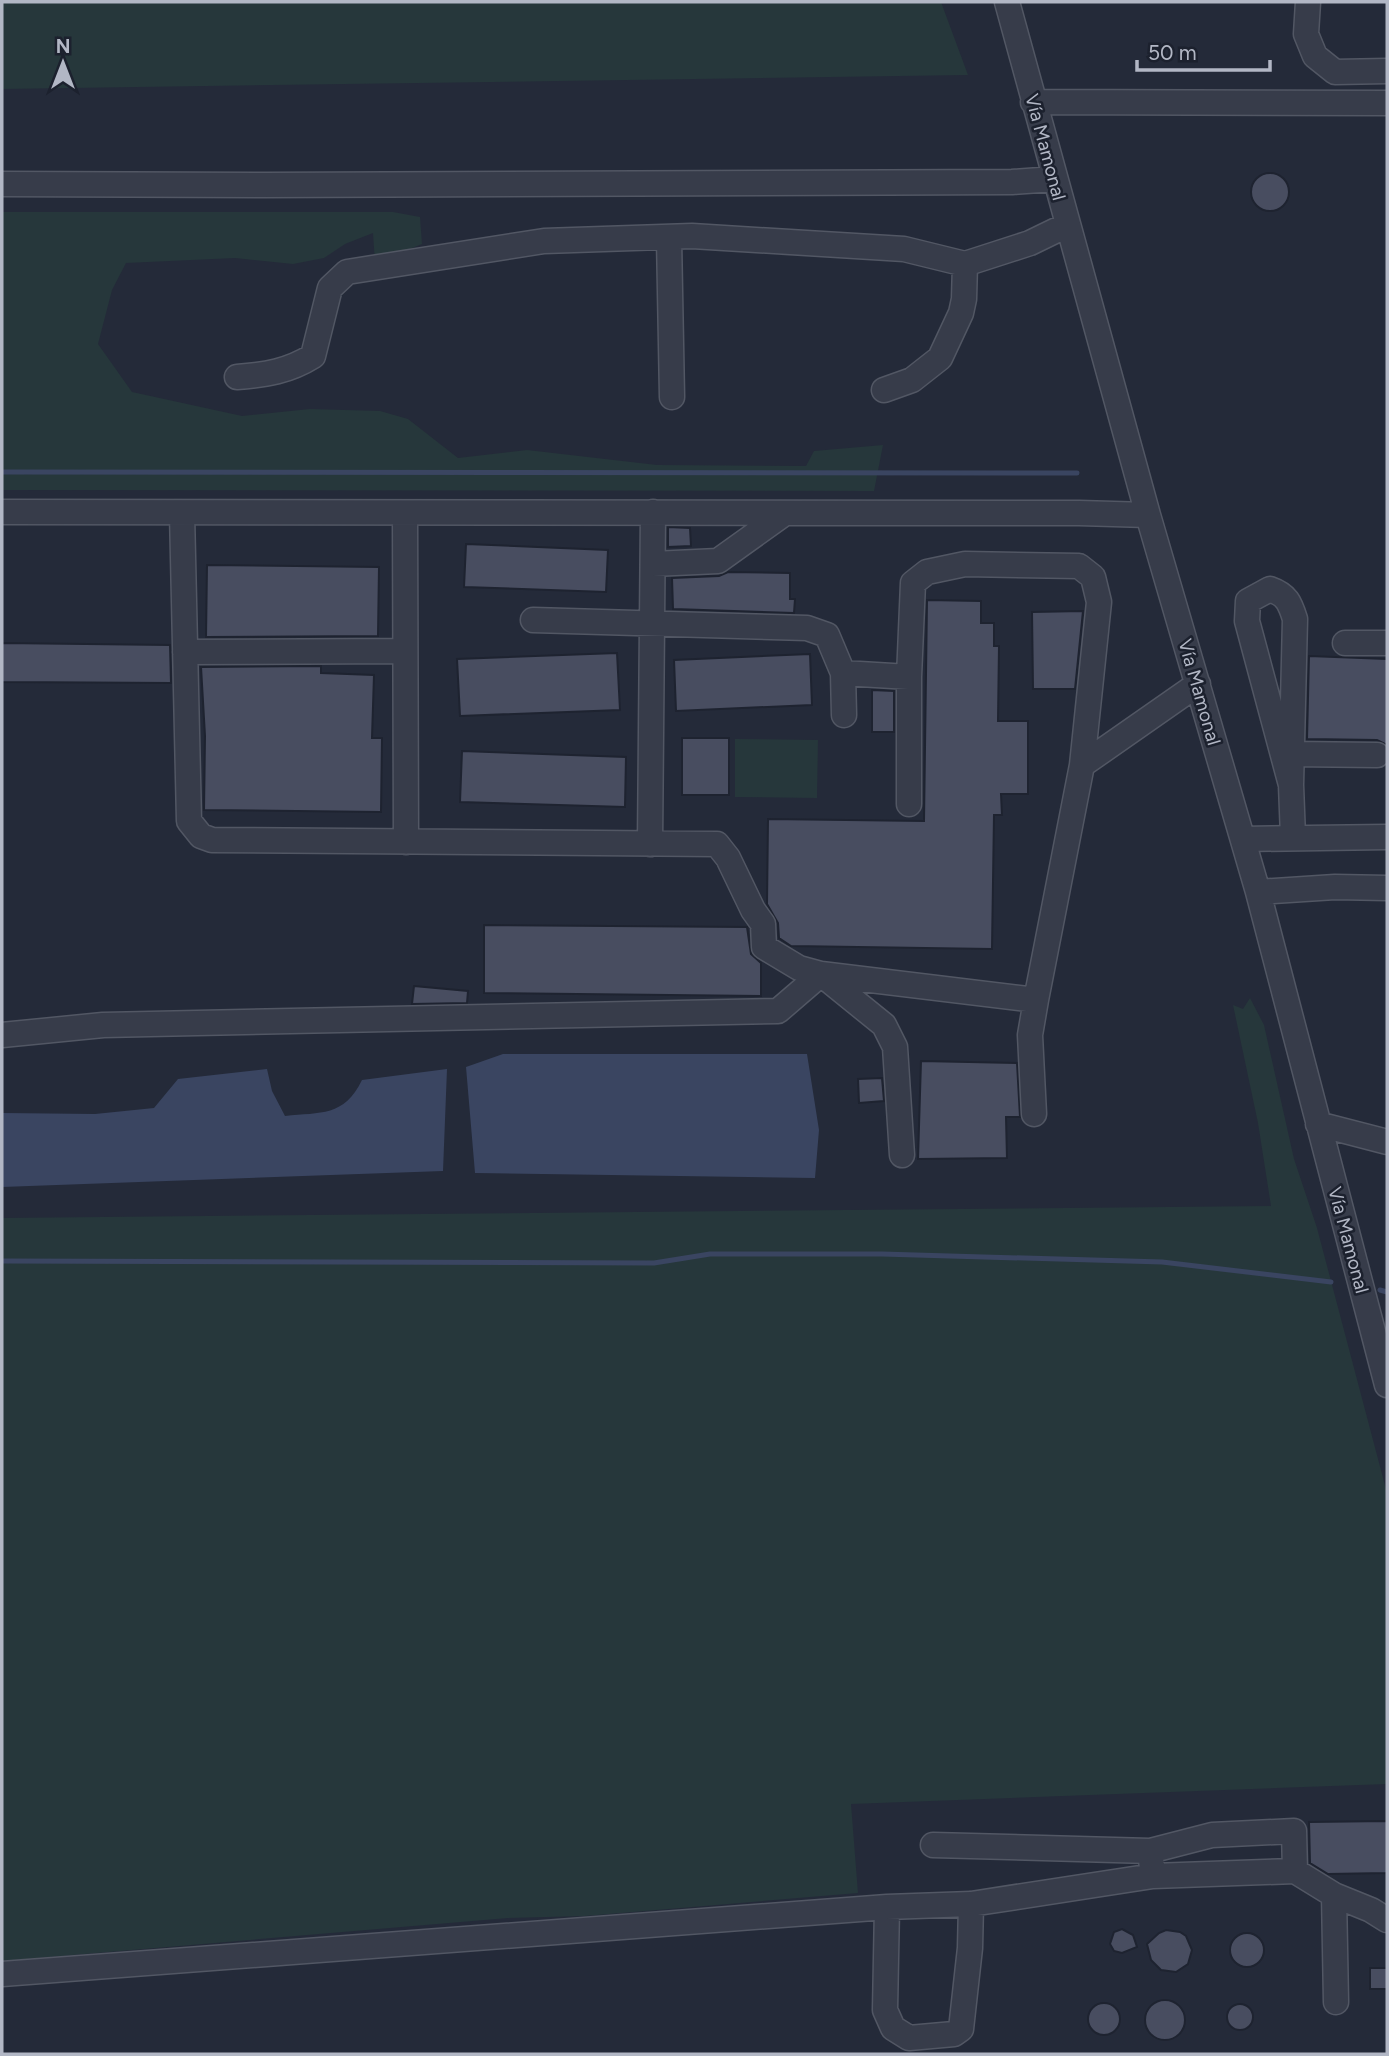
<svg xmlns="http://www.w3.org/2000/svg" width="1389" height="2056" font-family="Figtree,sans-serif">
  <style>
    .green { fill: #26373b }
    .water { fill: #3a4561 }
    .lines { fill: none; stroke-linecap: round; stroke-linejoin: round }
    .stream { stroke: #3a4561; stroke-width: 5 }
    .building { fill: #484d60; stroke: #1e2330; stroke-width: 2 }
    .minor-casing { stroke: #525764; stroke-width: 27 }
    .minor { stroke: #373c4a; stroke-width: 24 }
    .labels { text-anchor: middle; stroke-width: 5; stroke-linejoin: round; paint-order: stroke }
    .street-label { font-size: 19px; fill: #b2b7c5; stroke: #1c212e }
  </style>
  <rect width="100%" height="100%" fill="#242a39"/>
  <path class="green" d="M2,2H941L968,75L2,89Z
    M2,212H393L420,217L422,244L375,263L373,233L345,244L324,258L293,264L235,258L126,263L112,290L98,344L132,392L242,416L310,409L380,411L408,419L458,458L527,450L657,465L806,466L814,451L883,445L874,491L2,490Z
    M735,739L818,740L817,798L735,797Z
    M1250,998L1264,1025L1294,1159L1317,1228L1387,1493V1784L851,1804L858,1893L585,1916L508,1918L2,1961V1218L1271,1206L1258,1123L1233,1005L1243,1009Z"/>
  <path class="water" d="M503,1054H807L819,1130L815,1178L475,1173L466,1067Z
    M267,1069L272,1091L285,1116C321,1112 344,1117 362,1080L447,1069L443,1171L2,1187V1113L95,1114L154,1108L178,1079Z"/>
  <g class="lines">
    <path class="stream" d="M2,472L1077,473
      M2,1261L654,1263L710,1254H882L1162,1262L1331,1282
      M1380,1290L1387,1292"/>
  </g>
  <path class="building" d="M1251 192a19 19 0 1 1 38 0a19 19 0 1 1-38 0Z
    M668,527L690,528L691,546L668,547Z
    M466,544L608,550L606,592L464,587Z
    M207,565L379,567L378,636L206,637Z
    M728,572L790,573V599H795L794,613L673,609L672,578L719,576Z
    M927,600L981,601V623H994V646H999L998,721H1028V794H1001L1002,815H994L992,949L791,946L779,938L778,923L767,904L768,819L924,821Z
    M1083,611L1075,689H1033L1032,612Z
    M2,643L170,645L171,683L2,682Z
    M617,653L620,710L460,716L457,659Z
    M810,654L812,705L676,711L674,660Z
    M1309,656L1387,659V745L1377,740L1307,739Z
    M321,666V673L374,675L372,738H382L381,812L204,810L205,736L201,667Z
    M872,690L894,691V732H872Z
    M682,738H729V795H682Z
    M462,751L626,757L625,807L460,802Z
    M484,925L747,927L751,954L761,963V996L484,993Z
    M414,986L468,991L467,1003L412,1004Z
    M921,1061L1017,1063L1020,1117H1006L1007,1158L918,1159Z
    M882,1078L884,1101L859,1103L858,1079Z
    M1387,1821V1873L1328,1874L1310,1863L1309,1822Z
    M1122,1929L1133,1935L1137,1947L1122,1953L1114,1951L1110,1944L1114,1932Z
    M1166,1930L1180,1932L1186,1936L1192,1950L1188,1964L1176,1972L1161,1970L1151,1960L1147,1944L1159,1933Z
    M1230 1950a17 17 0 1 1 34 0a17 17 0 1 1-34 0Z
    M1370,1968H1387V1989H1370Z
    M1145 2020a20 20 0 1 1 40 0a20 20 0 1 1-40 0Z
    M1088 2019a16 16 0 1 1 32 0a16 16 0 1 1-32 0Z
    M1227 2017a13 13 0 1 1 26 0a13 13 0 1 1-26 0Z"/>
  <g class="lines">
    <defs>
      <path id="minor" d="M1007,2L1148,515L1258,892L1387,1385
        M1308,2L1306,34L1315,56L1335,72L1387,71
        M1033,102L1387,103
        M2,184L265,185L1012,182L1054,179
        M669,238L672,397
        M237,377C266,375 289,371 313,356L330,288L347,272L544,241L692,236L904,249L965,264
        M884,390L912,380L940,358L961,313L964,299L965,264L1030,243L1067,225
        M2,512L1079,513L1148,515
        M182,513L189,821L201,836L212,840L717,844L728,858L753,910L763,924L764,947L799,968L821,974L1036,1000L1082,765L1099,602L1093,577L1079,566L965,564L927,572L913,583L909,677V804
        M405,513L406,842
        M653,564L718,561L785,513
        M533,620L807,628L827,635L843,673L909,677
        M1345,643H1387
        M185,652L405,651
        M843,673L844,715
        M1291,754L1377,755
        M1082,765L1198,684
        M1291,785L1295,619C1290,603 1287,595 1270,589L1248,601L1247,621L1291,785L1293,837
        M1243,839L1387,837
        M650,844L653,512
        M1258,892L1335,887L1387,888
        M2,1035L103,1025L778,1011L821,974L884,1025L895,1047L902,1155
        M1034,1114L1030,1035L1036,1000
        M1318,1124L1387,1142
        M933,1845L1150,1851
        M1152,1868L1150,1851L1212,1835L1294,1831L1295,1871
        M1334,1895L1336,2002
        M887,1907L885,2010L893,2028L909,2038L954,2034L961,2029L970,1948L971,1904
        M2,1974L887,1907L971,1904L1153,1876L1295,1871L1334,1895L1371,1910L1387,1920"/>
    </defs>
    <use href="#minor" class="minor-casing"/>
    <use href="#minor" class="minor"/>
  </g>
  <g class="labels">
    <g class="street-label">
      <text transform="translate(1046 147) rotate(75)" y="7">Vía Mamonal</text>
      <text transform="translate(1200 692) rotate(74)" y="7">Vía Mamonal</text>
      <text transform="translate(1349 1240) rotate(75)" y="7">Vía Mamonal</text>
    </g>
  </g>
  <rect width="1389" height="2056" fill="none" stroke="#b2b7c5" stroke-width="7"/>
  <g transform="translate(63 63)" stroke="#1c212e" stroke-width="5" paint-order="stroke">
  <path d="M0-5L12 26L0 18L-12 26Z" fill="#b2b7c5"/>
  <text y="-10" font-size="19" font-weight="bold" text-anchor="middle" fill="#b2b7c5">N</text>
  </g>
  <path d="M1137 60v10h133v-10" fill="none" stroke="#b2b7c5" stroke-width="3.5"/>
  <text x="1148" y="60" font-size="21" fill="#b2b7c5" stroke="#1c212e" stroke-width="5" paint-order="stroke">50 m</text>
</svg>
